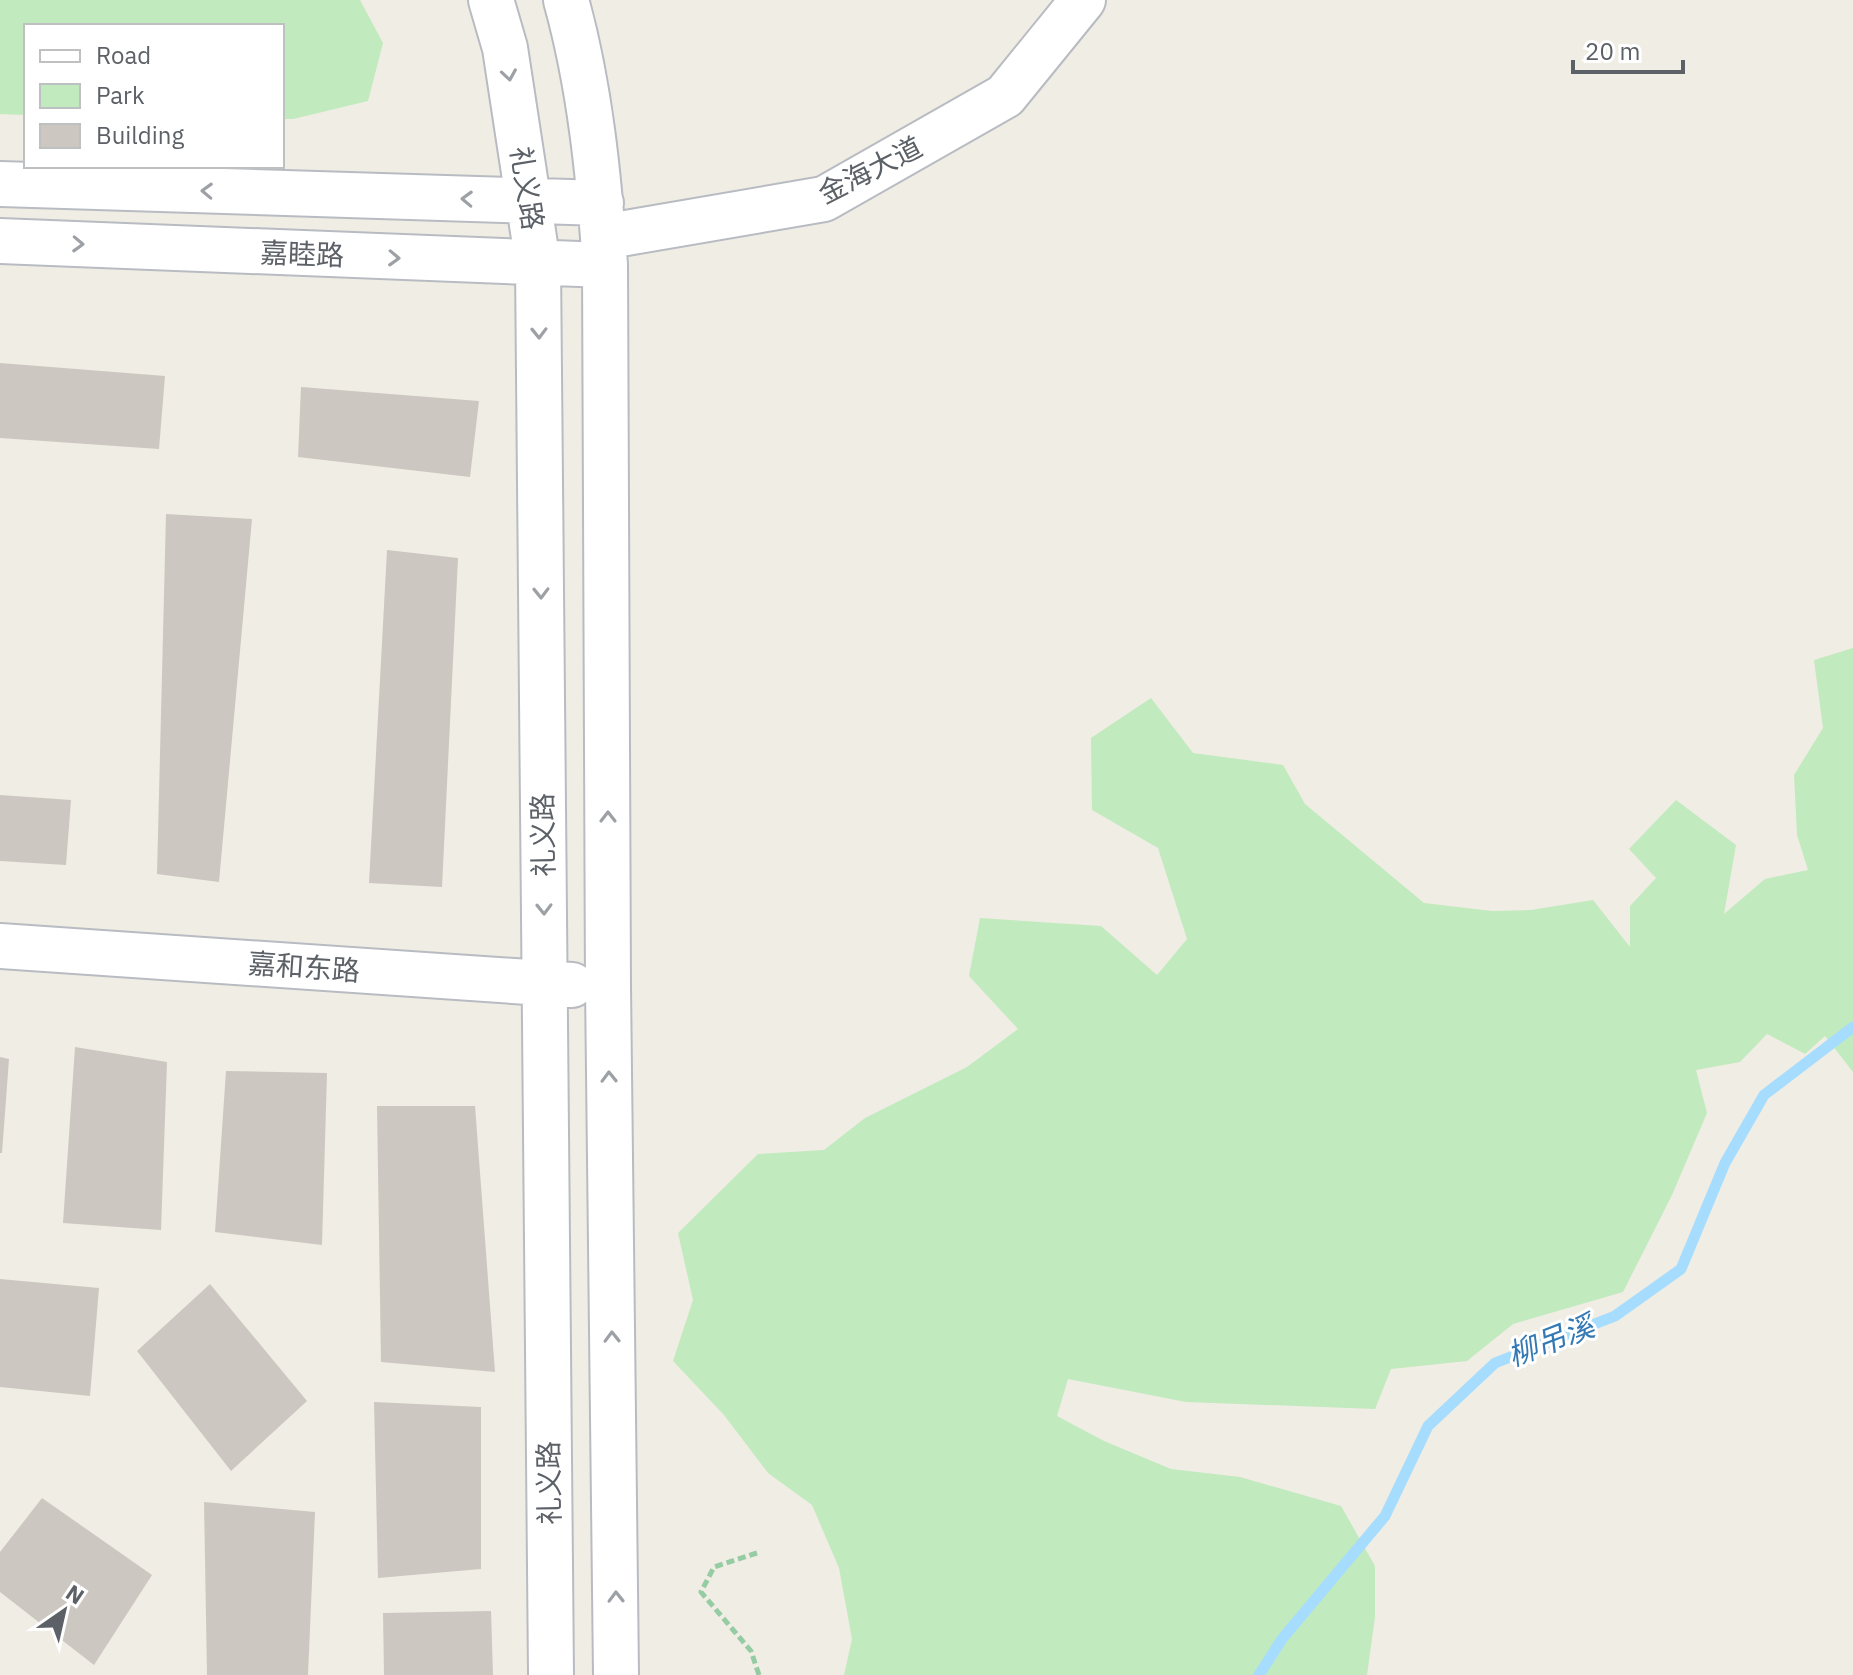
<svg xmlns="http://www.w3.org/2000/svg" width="1853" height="1675" font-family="'IBM Plex Sans','Noto Sans SC',sans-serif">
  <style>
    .green { fill: #c1eabe }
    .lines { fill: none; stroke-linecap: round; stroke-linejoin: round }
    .stream { stroke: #a6ddff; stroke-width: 11 }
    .building { fill: #ccc8c1 }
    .secondary-casing { stroke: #b8bcc2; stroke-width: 48 }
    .path { stroke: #96cca3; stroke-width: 5; stroke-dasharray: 8 4; stroke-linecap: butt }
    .secondary { stroke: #fff; stroke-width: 44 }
    .oneway { stroke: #9da0a4 }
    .labels { text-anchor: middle; stroke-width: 6; stroke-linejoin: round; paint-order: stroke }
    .street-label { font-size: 28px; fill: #5c6167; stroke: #fff }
    .water-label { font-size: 30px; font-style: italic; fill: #3479b3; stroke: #fff }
  </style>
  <rect width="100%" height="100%" fill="#f0ede4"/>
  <path class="green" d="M0,0H360L383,43L368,101L293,119H282V26H26V115L0,114Z
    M1853,648V1072L1825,1036L1805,1054L1767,1034L1740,1062L1696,1070L1707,1113L1672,1195L1623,1292L1513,1324L1467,1361L1391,1369L1375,1409L1186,1402L1068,1379L1057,1416L1104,1441L1171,1469L1240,1477L1341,1506L1375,1566V1617L1367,1675H844L852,1639L839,1568L812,1505L768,1473L724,1415L673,1361L693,1300L678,1233L758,1154L824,1150L865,1118L967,1067L1018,1029L969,976L980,918L1101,926L1157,975L1187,939L1158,848L1092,810L1091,738L1151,698L1193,753L1283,765L1305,804L1424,903L1492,911L1531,910L1593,900L1630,947V906L1656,878L1629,849L1676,800L1736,845L1724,914L1765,879L1808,870L1797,835L1794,775L1823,728L1814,660Z"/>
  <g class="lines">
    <path class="stream" d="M1259,1675L1282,1639L1385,1516L1428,1426L1495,1363L1615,1316L1681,1269L1725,1163L1764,1095L1853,1027"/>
  </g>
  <path class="building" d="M0,363L165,376L159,449L0,438Z
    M301,387L479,401L470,477L298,457Z
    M166,514L252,519L219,882L157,874Z
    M387,550L458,558L442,887L369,883Z
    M0,795L71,800L66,865L0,861Z
    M75,1047L167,1062L161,1230L63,1223Z
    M0,1057L9,1059L2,1153H0Z
    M226,1071L327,1073L322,1245L215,1232Z
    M377,1106H475L495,1372L381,1362Z
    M0,1279L99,1288L90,1396L0,1387Z
    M210,1284L307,1401L231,1471L137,1351Z
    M374,1402L481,1407V1569L378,1578Z
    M42,1498L152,1575L94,1665L0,1592V1552Z
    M204,1502L315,1512L308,1675H207Z
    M491,1611L493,1675H384L383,1613Z"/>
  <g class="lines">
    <defs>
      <path id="secondary" d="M491,0L505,48L538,264L551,1675
        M566,0C590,86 599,177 605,265L608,986L616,1675
        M0,184L601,203
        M603,237L824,199L1005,96L1083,0
        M0,241L605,265
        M0,946L572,985"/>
    </defs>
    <use href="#secondary" class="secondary-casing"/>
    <path class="path" d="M757,1553L714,1567L701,1592L751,1651L759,1675"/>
    <use href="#secondary" class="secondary"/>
  </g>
  <defs><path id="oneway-chevron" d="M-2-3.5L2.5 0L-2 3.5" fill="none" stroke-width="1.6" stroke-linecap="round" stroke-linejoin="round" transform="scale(2)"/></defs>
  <g class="oneway">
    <use href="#oneway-chevron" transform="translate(509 75) rotate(81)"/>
    <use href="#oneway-chevron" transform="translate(207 191) rotate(-178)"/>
    <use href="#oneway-chevron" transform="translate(467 199) rotate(-178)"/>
    <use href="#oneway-chevron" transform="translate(78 244) rotate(2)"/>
    <use href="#oneway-chevron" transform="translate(394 258) rotate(2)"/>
    <use href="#oneway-chevron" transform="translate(539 333) rotate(89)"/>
    <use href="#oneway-chevron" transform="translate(541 593) rotate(89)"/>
    <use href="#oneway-chevron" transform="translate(608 817) rotate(-90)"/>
    <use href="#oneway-chevron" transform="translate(544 909) rotate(89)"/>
    <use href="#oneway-chevron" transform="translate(609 1077) rotate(-91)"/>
    <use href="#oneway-chevron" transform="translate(612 1337) rotate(-91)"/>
    <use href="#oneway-chevron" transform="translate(616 1597) rotate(-91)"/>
  </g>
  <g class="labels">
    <g class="street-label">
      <text transform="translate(870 170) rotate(-27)" y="10">金海大道</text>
      <text transform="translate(527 188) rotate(81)" y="10">礼义路</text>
      <text transform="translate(302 254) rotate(2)" y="10">嘉睦路</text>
      <text transform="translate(543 835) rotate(-91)" y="10">礼义路</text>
      <text transform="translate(304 967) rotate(4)" y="10">嘉和东路</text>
      <text transform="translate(549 1483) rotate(-91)" y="10">礼义路</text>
    </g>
    <g class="water-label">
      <text transform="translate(1551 1341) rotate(-21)" y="10">柳吊溪</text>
    </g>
  </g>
  <rect x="24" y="24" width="260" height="144" fill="#ffffff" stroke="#bec0c2" stroke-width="2"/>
  <rect x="40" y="50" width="40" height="12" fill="#ffffff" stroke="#bec0c2" stroke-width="2"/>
  <text x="96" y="64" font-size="24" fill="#5c6167">Road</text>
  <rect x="40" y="84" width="40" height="24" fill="#c1eabe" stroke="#bec0c2" stroke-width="2"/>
  <text x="96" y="104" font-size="24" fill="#5c6167">Park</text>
  <rect x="40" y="124" width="40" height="24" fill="#ccc8c1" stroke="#bec0c2" stroke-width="2"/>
  <text x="96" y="144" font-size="24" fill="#5c6167">Building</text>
  <g transform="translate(64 1611) rotate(34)" stroke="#ffffff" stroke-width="6" paint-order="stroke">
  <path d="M0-6L14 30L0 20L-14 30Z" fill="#5c6167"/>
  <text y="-12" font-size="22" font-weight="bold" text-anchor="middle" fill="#5c6167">N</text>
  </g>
  <path d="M1573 60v12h110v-12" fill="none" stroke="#5c6167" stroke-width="4"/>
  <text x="1585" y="60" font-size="24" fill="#5c6167" stroke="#ffffff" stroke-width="6" paint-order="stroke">20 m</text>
</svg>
